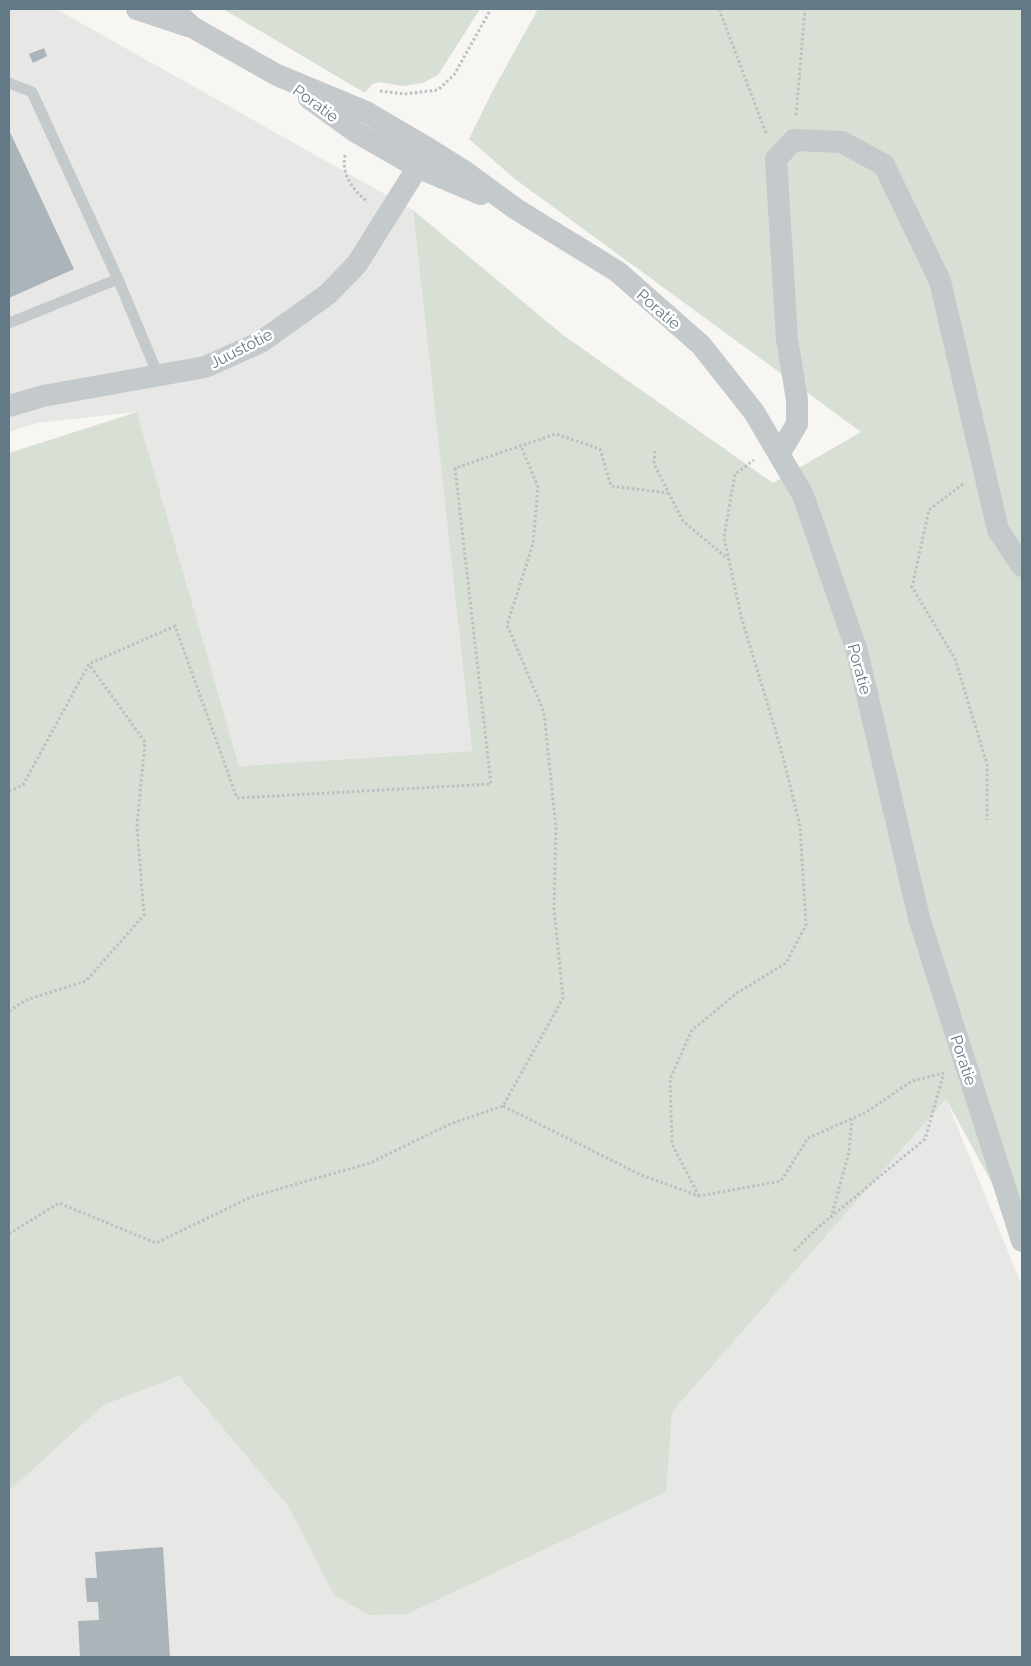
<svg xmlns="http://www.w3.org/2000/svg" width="1031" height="1666" font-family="Raleway,sans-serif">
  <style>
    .built { fill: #e7e8e6 }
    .green { fill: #d8dfd4 }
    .building { fill: #aab4b9 }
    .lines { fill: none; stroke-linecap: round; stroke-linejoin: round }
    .path { stroke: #bdc0c2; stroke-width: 3; stroke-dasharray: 2.5 2.5; stroke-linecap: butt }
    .service { stroke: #c4c9cb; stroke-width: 11 }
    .minor { stroke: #c4c9cb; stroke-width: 22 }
    .labels { text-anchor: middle; stroke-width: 5; stroke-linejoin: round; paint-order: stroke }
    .street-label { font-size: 16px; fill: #647986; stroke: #fff }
  </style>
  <rect width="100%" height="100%" fill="#f7f6f3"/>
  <path class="built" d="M9,9H56L413,210L472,751L239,766L137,412L37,423L9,432Z
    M946,1099L1022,1286V1657H9V1491L104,1405L179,1376L288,1506L334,1595L665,1492L672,1412Z"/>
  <path class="green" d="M223,9H480L438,75L423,83L402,86L379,82L372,84L365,93Z
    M538,9H1022V1238L946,1099L672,1412L666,1492L407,1614L369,1615L334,1595L288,1506L179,1376L104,1405L9,1491V453L137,412L239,766L472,751L413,210L563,335L773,483L861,432L515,179L469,139L493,90Z"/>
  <path class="building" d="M44,48L47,56L33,63L29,54Z
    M9,130L74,269L9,298Z
    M163,1547L170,1657H80L78,1621L99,1620L98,1602H87L85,1578H97L95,1552Z"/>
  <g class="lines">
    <path class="path" d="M719,9L766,133
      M380,91L404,94L438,90L454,75L491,9
      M796,115L805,9
      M345,155C341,174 353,191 368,202
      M655,451L654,464L683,521L728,559
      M963,484L929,510L912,587L955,659L987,764V820
      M9,791L23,785L89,664L175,626L237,798L491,784L455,468L556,434L600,449L611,486L668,493
      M9,1011L26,1000L86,981L144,915L137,826L145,742L89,664
      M503,1106L641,1175L699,1196L781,1181L808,1138L865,1113L912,1081L944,1073
      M699,1196L672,1144L670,1079L692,1030L737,993L786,963L806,925L800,826L781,749L741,616L724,537L735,474L754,460
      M831,1218L849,1152L852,1119
      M9,1234L59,1203L156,1243L251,1197L370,1163L450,1124L503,1106L563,998L554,908L556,828L544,712L507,625L533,544L538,487L521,446
      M794,1251L815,1230L925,1139L943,1076"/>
    <path class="service" d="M9,83L32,92L118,279L158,375
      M9,323L118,279"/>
    <path class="minor" d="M137,9L188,26
      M173,9L192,27L277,75L366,112L429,149L464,171L516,209L618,272L701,345L754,412L803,495L857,651L919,918L1022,1241
      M309,98L356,132L417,167L481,194
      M9,406L43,396L205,367L261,342L328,294L357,264L424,157
      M779,454L797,424V400L787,339L776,159L794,140L842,142L884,165L940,281L998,530L1022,566"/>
  </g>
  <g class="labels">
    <g class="street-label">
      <text transform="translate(316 103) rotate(36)" y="6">Poratie</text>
      <text transform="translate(659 309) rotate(41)" y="6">Poratie</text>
      <text transform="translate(241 348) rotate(-27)" y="6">Juustotie</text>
      <text transform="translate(860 669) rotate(75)" y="6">Poratie</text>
      <text transform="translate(964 1060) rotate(72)" y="6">Poratie</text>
    </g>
  </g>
  <rect width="1031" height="1666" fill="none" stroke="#647986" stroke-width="20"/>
</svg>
